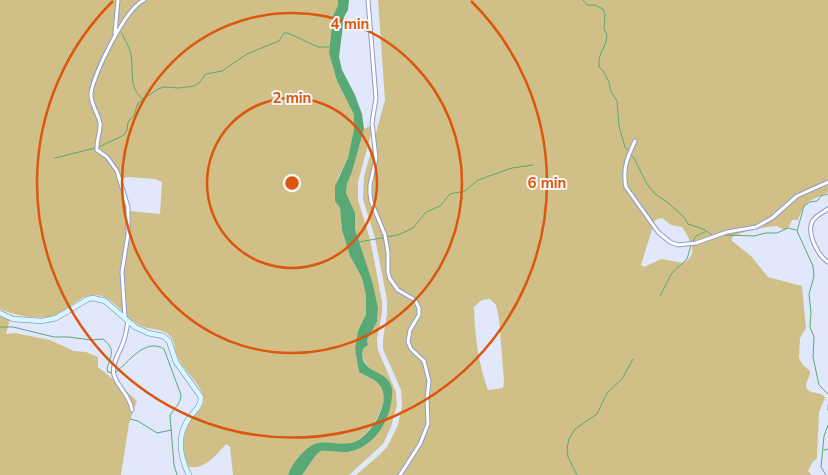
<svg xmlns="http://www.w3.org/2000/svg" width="828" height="475" font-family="'Nunito Sans',sans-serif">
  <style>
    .green { fill: #d0c088; fill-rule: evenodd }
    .water { fill: #58a975 }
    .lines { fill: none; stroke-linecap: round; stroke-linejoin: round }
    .stream { stroke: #58a975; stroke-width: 1 }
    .minor-casing { stroke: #8f9ac8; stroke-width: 5 }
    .secondary-casing { stroke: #8f9ac8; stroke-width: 6 }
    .minor { stroke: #fff; stroke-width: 3 }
    .secondary { stroke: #d7f8ff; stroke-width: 4.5 }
    .ring { fill: none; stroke: #dd560e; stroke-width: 2.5 }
    .centre { fill: #dd560e; stroke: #f5f5f5; stroke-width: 2.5 }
    .ring-label { font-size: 15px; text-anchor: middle; font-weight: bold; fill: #dd560e; stroke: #f5f5f5; stroke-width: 4; stroke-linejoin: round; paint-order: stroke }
  </style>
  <rect width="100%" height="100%" fill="#e2e8fb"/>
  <path class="green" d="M0,0H338V5L333,16L329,53L337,81L354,115V129L348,158L337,180L335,200L340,208L342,230L350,256L362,278L366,296V314L361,324L355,349L359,372C366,377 376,379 381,387C391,404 369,436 354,442C340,447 325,438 312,445C302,451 292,465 288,475H233L230,447L226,444C217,454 205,470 189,467C181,451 182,430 193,417C197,412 203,408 204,401C205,389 185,371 179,360C174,352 176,342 170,336C163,328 150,330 141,326C132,322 125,314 118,307C90,281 81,303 55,315C43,321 11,315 0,309ZM127,177L155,179L162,182L160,214L129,211L122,194L120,182L123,179Z
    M378,0H828V192C810,202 806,198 798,220H792C788,230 786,232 777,226C763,227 746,230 732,237V241L751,256L768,277L802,286L806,328L800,338L799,358L803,365L810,371C811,378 800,387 811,392C815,393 819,393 823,395L825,398L819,412L817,458L812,463L808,471L812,475H815H356L377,457L387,447L398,425L402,406L401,390L383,349V340L387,313V300L375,238L363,199L364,177L385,100ZM662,218L671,225L682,227C690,239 700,255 683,263L661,259L644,267L641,265L655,220ZM490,299L496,305L499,319L504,381L503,388L488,390C478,363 475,335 474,307L482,300Z
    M370,126L373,127L358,182V200L370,239L382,301V313L377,339L378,350L396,392L397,405L391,427L383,444L349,475H302L316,455L321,451C332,450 342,454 352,451C381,444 392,412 392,386C383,373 359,369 363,349L368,345L367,340L377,322L378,308L373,284L355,229L346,193L347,184L352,172L364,129Z
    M0,314L10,319L6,334L15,333L50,340L74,351L86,352L98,357V367L113,379L137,401L129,423L121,475H0Z"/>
  <path class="water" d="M338,0H349L348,10L344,17L339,57L342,70L355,95L362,114L364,129L352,172L347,184L346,193L355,213V229L373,284L378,308L377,322L367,340L368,345L363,349C358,373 385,369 391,385C393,389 392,393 392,396C390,420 376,445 352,451C342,454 331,450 321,451L316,455L302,475H288C292,464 302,451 312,445C325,438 340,447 354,442C370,436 391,404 381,387C376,379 367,377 359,372L355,349L358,331L366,314V296L362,278L350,256L342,230L340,208L335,201V186L348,158L354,129V115L337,81L329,53L333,16L338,5Z"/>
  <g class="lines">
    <path class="stream" d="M583,0L587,5H595L603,9L605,14L604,29L607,35C606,50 598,50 599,67L603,71L609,82L611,92L617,101L619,126L625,147L634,158L647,184L655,194L667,202L684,217L688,224L703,229L712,235
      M122,33C124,40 130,47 131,55C134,71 128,88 143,99
      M99,147L124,135L127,130L128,122L134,115L138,103L158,89L164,87L179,88L194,86L199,83L206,74L222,71L247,54L279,41L284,33H288L318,47H329
      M55,158L95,148
      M828,194L821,196L817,201L810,202L804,206L797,231L813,266L814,276L809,294L811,313L810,327L814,337L813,357L819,385L828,394
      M725,235L754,236L766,233H777L788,228L796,230
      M693,241L696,236L705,232
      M359,242L398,235L413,228L426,212L440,206L450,194L465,191L478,180L512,168L533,165
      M660,296L672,273L687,259L691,245
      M0,327H13L54,337H68L91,340L103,339C117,351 110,355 107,369L108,372L112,373
      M116,372C128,363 145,337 164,349L181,395C181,405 173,408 170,416L174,465L177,475
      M828,405V410
      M130,419L138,421L157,433L171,430
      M824,450L828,449
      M577,475L568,457L567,448L569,439L575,429L597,414L607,393L622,379L633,359
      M826,475L821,467L824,436L828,425"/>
    <defs>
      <path id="minor" d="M368,0L376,98L372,123L376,158L370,185V193L371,201L385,235L388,253V272L390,279L398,290L415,300L419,308V315L410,330L408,342L411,349L424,361L429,381L427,399L428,424L420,444L400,475
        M115,33L118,0
        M635,141C628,156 622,169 626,187L658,232L670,242L678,245L696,243L727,232L756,227L772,218L797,196L828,182
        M828,209C823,212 815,216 812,222C807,234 818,256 828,262
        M125,318L122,272L128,234V207L117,171L107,157L97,150C96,140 101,132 100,123C98,113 90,103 91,93C94,73 125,9 144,0
        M128,321C127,327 126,334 124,340C121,351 111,363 114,375C118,388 130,395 132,410"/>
      <path id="secondary" d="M0,313L13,319L42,321L56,318L88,299L93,298L105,301L135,327L148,333L163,336L169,341L176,362L201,397C201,407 195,410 190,417C176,435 180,457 189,475"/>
    </defs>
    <use href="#minor" class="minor-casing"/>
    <use href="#secondary" class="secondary-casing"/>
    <use href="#minor" class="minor"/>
    <use href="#secondary" class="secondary"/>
  </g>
  <g class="ring">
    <circle cx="292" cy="183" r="85"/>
    <circle cx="292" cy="183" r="170"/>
    <path d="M471 1A255 255 0 1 1 113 1"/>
  </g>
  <circle cx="292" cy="183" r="8" class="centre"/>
  <g class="ring-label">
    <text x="350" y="29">4 min</text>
    <text x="292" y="103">2 min</text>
    <text x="547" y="188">6 min</text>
  </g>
</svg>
